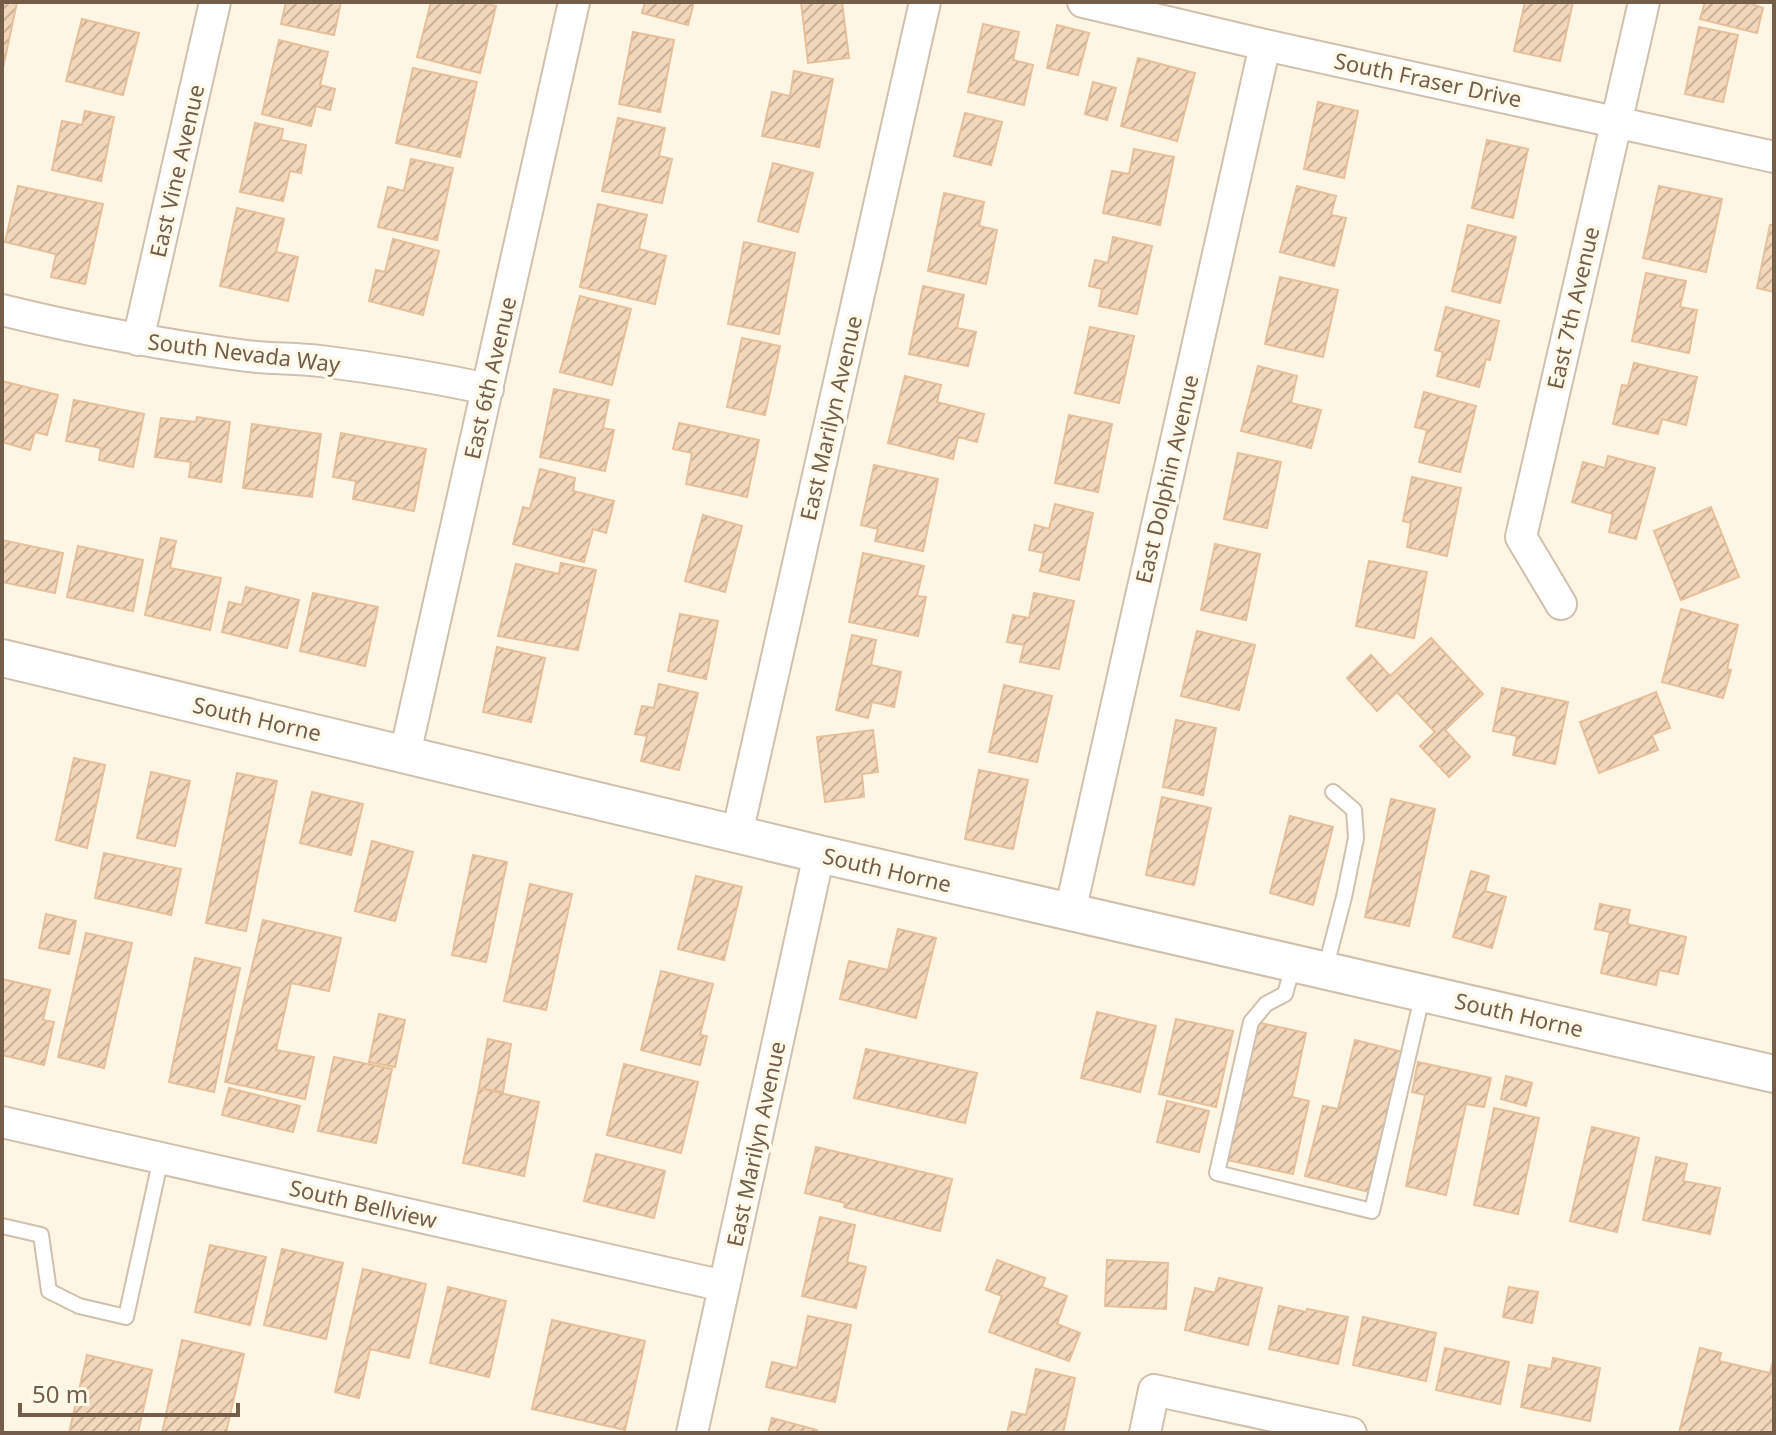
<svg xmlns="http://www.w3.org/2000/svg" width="1776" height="1435" font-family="'Noto Sans',sans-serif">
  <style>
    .building { fill: url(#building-hatch); stroke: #e5c09b; stroke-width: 2 }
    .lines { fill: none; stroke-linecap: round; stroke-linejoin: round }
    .service-casing { stroke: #d0c1ad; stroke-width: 18 }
    .minor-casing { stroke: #d0c1ad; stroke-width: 34 }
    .tertiary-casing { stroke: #d0c1ad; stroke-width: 40 }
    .service { stroke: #fff; stroke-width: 14 }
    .minor { stroke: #fff; stroke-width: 30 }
    .tertiary { stroke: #fff; stroke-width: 36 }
    .labels { text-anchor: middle; stroke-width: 7; stroke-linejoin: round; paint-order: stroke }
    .street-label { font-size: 22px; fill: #755e49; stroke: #fff9ea }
  </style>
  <defs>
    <pattern id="building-hatch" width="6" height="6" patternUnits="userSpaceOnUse" patternTransform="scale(2)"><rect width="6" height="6" fill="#f3d7bb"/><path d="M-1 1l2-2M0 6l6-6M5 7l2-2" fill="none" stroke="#c9b29a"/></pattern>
  </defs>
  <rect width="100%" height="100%" fill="#fdf6e4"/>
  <path class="building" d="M2,2H17L3,68H2Z
    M286,2H341L334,35L281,24Z
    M431,2H478L496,6L480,73L417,57Z
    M645,2H694L688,25L642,13Z
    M801,2H842L849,58L808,63Z
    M1525,2H1573L1560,61L1514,51Z
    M1705,2H1746L1763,8L1757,33L1700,19Z
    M82,19L139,33L123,95L66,81Z
    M983,24L1019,32L1013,60L1033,65L1024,105L968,92Z
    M1057,25L1089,33L1078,75L1047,68Z
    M1699,27L1738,35L1723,102L1685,94Z
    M633,32L674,40L660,112L619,104Z
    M279,40L328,52L320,85L335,89L330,110L316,106L311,126L262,114Z
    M1138,58L1195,73L1177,141L1121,126Z
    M413,68L477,82L460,157L396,143Z
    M794,71L833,79L819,147L762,136L772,92L790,96Z
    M1093,82L1116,88L1107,120L1085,114Z
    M1318,102L1358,111L1344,178L1304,169Z
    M85,111L114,117L101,181L52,170L62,121L82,125Z
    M965,113L1002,122L991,165L954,156Z
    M618,118L665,128L659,156L672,159L662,203L602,191Z
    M255,123L283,129L281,140L306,145L301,173L290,171L283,201L240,192Z
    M1487,140L1528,149L1513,218L1472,208Z
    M1134,149L1174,157L1160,225L1103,213L1112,171L1129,174Z
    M411,159L453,168L437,240L378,227L388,187L404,191Z
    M773,163L813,173L798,232L758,221Z
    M18,186L103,204L85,284L51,277L56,254L5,242Z
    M1297,186L1336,196L1331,215L1346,218L1334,266L1280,252Z
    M1659,186L1722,199L1706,272L1643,258Z
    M944,193L984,202L979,226L997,230L986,284L928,271Z
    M598,204L647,215L639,249L666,256L655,304L580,287Z
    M237,208L284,219L276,252L298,257L288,301L220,286Z
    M1468,225L1516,237L1500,303L1452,291Z
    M1770,225H1774V292L1757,288Z
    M1113,237L1152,246L1137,314L1099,306L1102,289L1089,286L1095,260L1108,263Z
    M393,239L439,251L423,315L369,301L376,270L385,272Z
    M744,242L795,253L779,334L728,324Z
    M1646,273L1686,281L1680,307L1697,310L1689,353L1632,341Z
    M1280,277L1338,290L1323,357L1265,344Z
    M923,286L964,295L957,328L976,332L968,366L909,354Z
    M580,296L631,309L612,385L560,372Z
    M1446,307L1499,321L1490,360L1486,359L1479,387L1437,376L1443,352L1435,350Z
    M1090,327L1134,336L1119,403L1075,393Z
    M742,338L780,346L765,415L727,407Z
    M1634,363L1697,377L1686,425L1662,419L1658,434L1613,424L1622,385L1628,386Z
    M1258,366L1297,376L1291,403L1321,410L1311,448L1241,431Z
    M905,376L941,385L937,402L984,414L977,442L958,437L953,459L888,443Z
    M2,381L58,395L47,435L35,432L30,450L2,442Z
    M554,389L609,400L603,428L614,430L605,471L540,457Z
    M1424,392L1476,406L1460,472L1419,462L1427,430L1415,427Z
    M74,400L144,414L133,467L99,460L101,448L66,441Z
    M1069,415L1112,424L1098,492L1055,483Z
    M197,417L230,422L221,482L189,477L191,462L155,457L161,418L196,422Z
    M679,423L759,440L747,497L686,484L692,453L673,449Z
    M252,424L321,434L312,497L243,488Z
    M341,433L426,449L414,511L353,499L356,481L333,477Z
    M1238,453L1281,462L1267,528L1224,519Z
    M1608,456L1655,468L1636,539L1609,532L1613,514L1572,502L1583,462L1605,468Z
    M874,465L938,479L923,551L875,541L878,529L861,525Z
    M540,469L575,478L573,491L614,501L606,533L593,529L584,562L513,544L523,507L530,509Z
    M1412,477L1461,488L1447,556L1407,547L1411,523L1403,521Z
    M1055,504L1093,513L1079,580L1040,571L1044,553L1029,550L1035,525L1049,529Z
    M1711,507L1739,577L1681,600L1654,531Z
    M703,515L742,526L725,592L685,581Z
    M161,538L176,541L170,568L221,578L210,630L145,615Z
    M2,540L63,553L55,593L2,582Z
    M1215,544L1260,554L1246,620L1201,610Z
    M78,546L143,560L133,611L67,597Z
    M863,553L924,566L917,596L926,597L918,636L849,622Z
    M1369,561L1427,572L1414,638L1356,626Z
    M561,563L596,570L578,650L498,636L516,564L559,574Z
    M246,587L299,600L287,648L222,632L229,602L242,605Z
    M313,593L378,607L365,666L300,651Z
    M1034,593L1074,601L1059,669L1020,662L1024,645L1007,642L1013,615L1029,618Z
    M1681,609L1738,625L1727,669L1731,670L1723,698L1662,682Z
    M680,614L718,621L706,679L668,671Z
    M1197,631L1255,645L1239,710L1181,696Z
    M852,635L876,640L871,665L901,672L894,707L872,702L868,718L836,710Z
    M1431,638L1483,694L1445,730L1470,757L1449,777L1420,746L1435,732L1397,692L1377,711L1347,678L1371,655L1390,676Z
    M497,647L545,658L531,722L483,712Z
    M659,684L698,693L679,770L641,761L647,736L635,734L642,706L654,708Z
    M1004,685L1052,696L1037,762L989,752Z
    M1502,688L1568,702L1555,764L1513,755L1517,736L1493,731Z
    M1656,692L1670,728L1652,735L1658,750L1599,773L1580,722Z
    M1176,720L1216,728L1203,795L1163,787Z
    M873,730L878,772L862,774L864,797L825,802L817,737Z
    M74,758L105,765L87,848L56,840Z
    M979,770L1028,780L1013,849L965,839Z
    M151,772L190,781L175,846L137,838Z
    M237,773L277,781L246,931L206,923Z
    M312,792L363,804L351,855L300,843Z
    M1162,797L1211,808L1194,885L1146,875Z
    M1391,799L1435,809L1409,926L1365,917Z
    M1290,816L1333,827L1313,905L1270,893Z
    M372,841L413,852L395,921L355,911Z
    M104,853L181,869L171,915L95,898Z
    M473,855L507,862L486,962L452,955Z
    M1471,871L1489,876L1485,891L1506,897L1492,948L1453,937Z
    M696,876L742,887L724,960L678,949Z
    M530,884L572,894L546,1010L504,1001Z
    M1600,904L1630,910L1627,924L1686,937L1678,974L1659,970L1656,985L1601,973L1610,932L1595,929Z
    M46,914L76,921L69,954L39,948Z
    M263,920L341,938L329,991L291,983L276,1050L314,1057L305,1099L225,1082Z
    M898,929L936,938L916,1018L840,999L849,961L888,970Z
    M86,933L132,943L104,1068L58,1057Z
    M195,958L240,968L214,1092L169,1082Z
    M661,971L713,984L700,1035L707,1036L700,1065L641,1050Z
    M2,979L50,990L43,1020L54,1022L44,1065L2,1055Z
    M1097,1012L1156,1026L1140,1092L1081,1078Z
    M379,1014L405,1020L395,1067L369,1062Z
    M1176,1019L1233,1031L1216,1107L1159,1094Z
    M1256,1022L1306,1033L1292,1097L1309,1101L1293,1174L1227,1160Z
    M488,1039L511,1044L503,1092L479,1088Z
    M1355,1040L1403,1052L1369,1192L1305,1176L1323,1106L1338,1109Z
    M866,1049L977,1073L965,1123L854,1098Z
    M334,1057L392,1069L376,1143L318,1131Z
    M1418,1062L1491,1078L1484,1107L1466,1104L1446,1195L1406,1186L1425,1095L1412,1092Z
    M624,1064L698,1082L681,1153L607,1135Z
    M1506,1076L1532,1083L1526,1106L1501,1099Z
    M229,1088L300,1106L293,1132L222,1115Z
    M479,1088L539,1102L524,1176L463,1163Z
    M1167,1101L1209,1111L1199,1152L1157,1142Z
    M1494,1108L1539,1118L1518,1214L1474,1205Z
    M1592,1127L1639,1138L1617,1232L1570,1221Z
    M816,1147L952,1179L940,1231L844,1207L845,1203L805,1193Z
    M596,1154L665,1171L654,1218L584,1201Z
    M1656,1157L1687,1164L1683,1181L1720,1188L1710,1234L1643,1220Z
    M820,1217L855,1225L847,1262L866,1267L856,1308L802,1296Z
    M210,1245L266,1257L250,1325L195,1312Z
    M282,1249L343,1263L326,1339L264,1325Z
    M997,1260L1045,1278L1042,1287L1067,1296L1057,1324L1080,1333L1069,1361L989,1332L1002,1296L986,1290Z
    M1107,1260L1168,1263L1166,1309L1105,1306Z
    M363,1269L426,1284L409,1358L370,1349L359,1398L335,1392Z
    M1219,1278L1262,1288L1248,1345L1185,1330L1195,1288L1215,1293Z
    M448,1287L506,1301L489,1377L430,1363Z
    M1509,1287L1538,1292L1532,1323L1503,1317Z
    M1279,1306L1306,1312L1307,1309L1348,1317L1338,1364L1269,1349Z
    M808,1316L851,1325L835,1402L766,1387L772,1362L797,1368Z
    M1363,1317L1436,1333L1426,1381L1353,1365Z
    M552,1320L645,1341L625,1430L532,1409Z
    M182,1340L244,1354L226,1433H162Z
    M1445,1348L1509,1362L1500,1404L1436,1390Z
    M1700,1348L1721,1353L1719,1361L1770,1373L1774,1357L1773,1433H1679Z
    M87,1355L152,1370L138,1433H69Z
    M1553,1358L1600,1368L1590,1421L1521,1407L1529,1365L1551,1369Z
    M1036,1369L1075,1378L1063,1433H1007L1012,1412L1026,1415Z
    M772,1418L817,1430V1433H768Z"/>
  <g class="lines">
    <defs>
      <path id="service" d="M1294,963L1285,994L1266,1004L1251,1022L1217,1173L1372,1211L1423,993
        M1325,970L1344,897L1356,838L1354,810L1333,792
        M2,1226L41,1235L49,1291L79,1306L126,1317L161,1158"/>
      <path id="minor" d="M1083,2L1265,45L1774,157
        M2,310C83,330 164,345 247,356C271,359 296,358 320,361C377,368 432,377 488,389
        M138,340L215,2
        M1561,604L1521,537L1644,2
        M405,754L574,2
        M737,834L925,2
        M1070,912L1265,45
        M2,1122L724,1286
        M692,1433L819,854
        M1145,1433L1154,1390L1351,1433"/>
      <path id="tertiary" d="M2,658L819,854L1774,1074"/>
    </defs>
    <use href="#service" class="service-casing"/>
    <use href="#minor" class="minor-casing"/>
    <use href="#tertiary" class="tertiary-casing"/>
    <use href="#service" class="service"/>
    <use href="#minor" class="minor"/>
    <use href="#tertiary" class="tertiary"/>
  </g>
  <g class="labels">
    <g class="street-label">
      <text transform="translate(1428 80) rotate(12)" y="8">South Fraser Drive</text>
      <text transform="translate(177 171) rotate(-77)" y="8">East Vine Avenue</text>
      <text transform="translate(1573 308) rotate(-77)" y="8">East 7th Avenue</text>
      <text transform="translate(244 353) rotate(7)" y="8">South Nevada Way</text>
      <text transform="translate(490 378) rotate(-77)" y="8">East 6th Avenue</text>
      <text transform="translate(831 418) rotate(-77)" y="8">East Marilyn Avenue</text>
      <text transform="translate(1167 479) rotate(-77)" y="8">East Dolphin Avenue</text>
      <text transform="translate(257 719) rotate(13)" y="8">South Horne</text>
      <text transform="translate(887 870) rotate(13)" y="8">South Horne</text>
      <text transform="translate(1519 1015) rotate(13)" y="8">South Horne</text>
      <text transform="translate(756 1144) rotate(-78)" y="8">East Marilyn Avenue</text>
      <text transform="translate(363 1204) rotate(13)" y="8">South Bellview</text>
    </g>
  </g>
  <rect width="1776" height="1435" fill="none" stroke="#755e49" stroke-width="8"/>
  <path d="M20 1403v12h218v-12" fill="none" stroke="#755e49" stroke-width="4"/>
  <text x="32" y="1403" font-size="24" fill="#755e49" stroke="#fff9ea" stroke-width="6" paint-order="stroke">50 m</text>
</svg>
